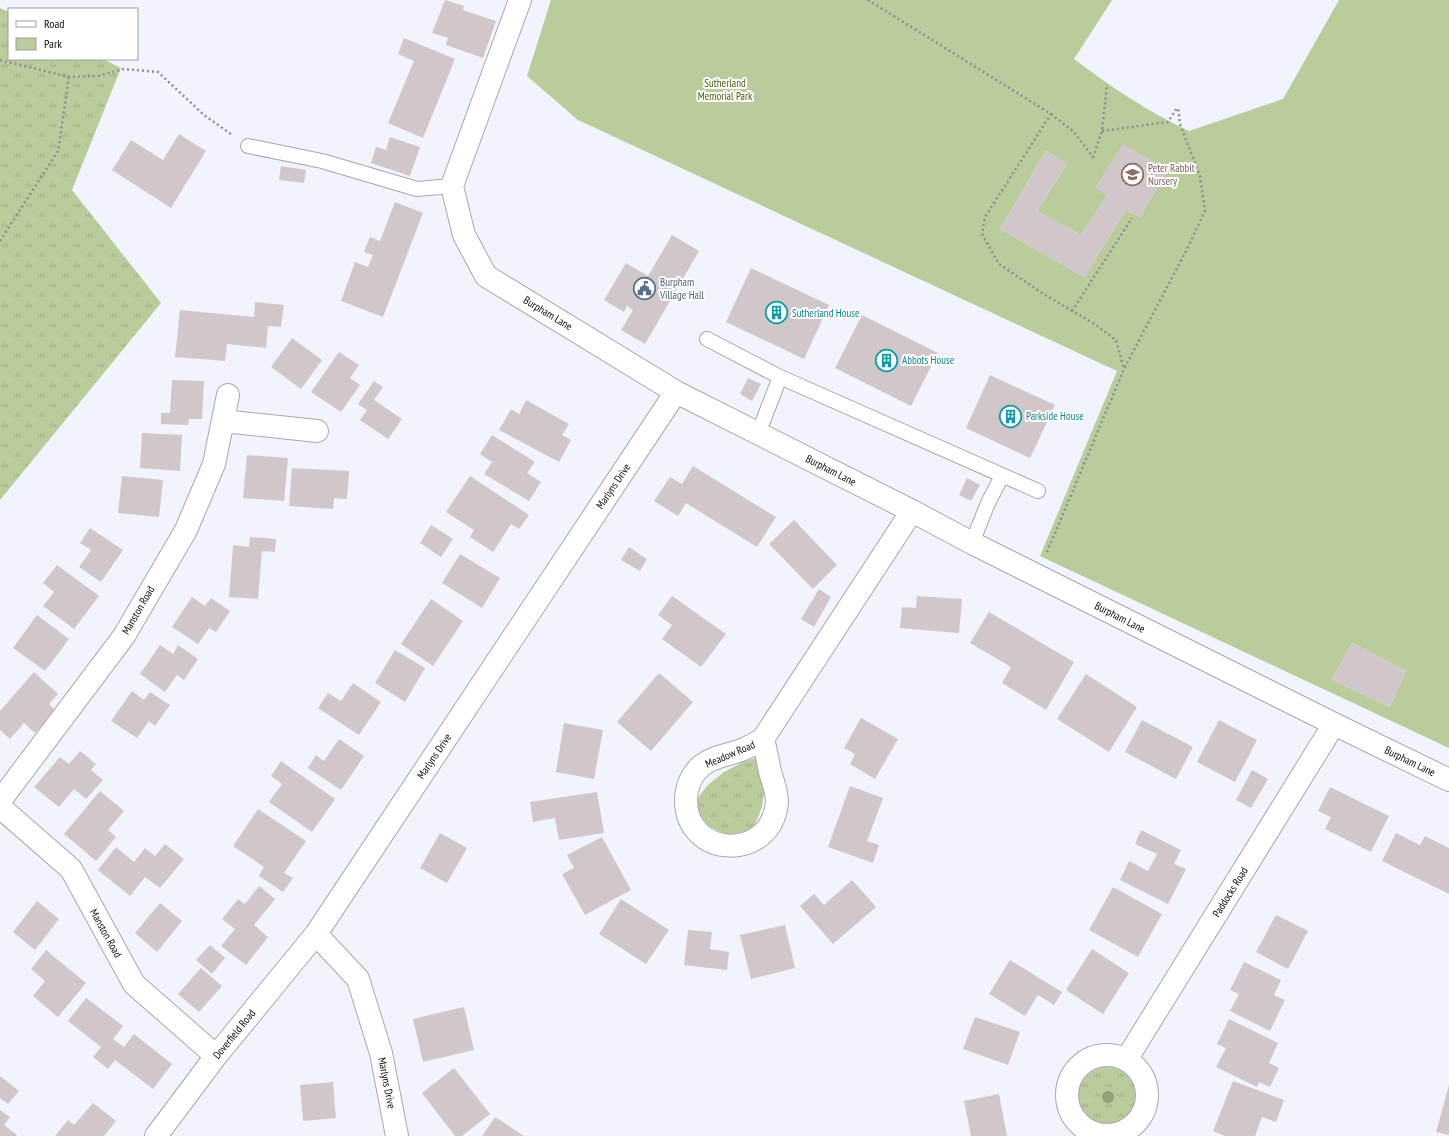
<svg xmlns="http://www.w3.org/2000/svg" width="1449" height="1136" font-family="'PT Sans Narrow',sans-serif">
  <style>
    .grass { fill: url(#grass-tufts) }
    .park { fill: #bacb9c; fill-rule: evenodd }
    .building { fill: #d1c7ca }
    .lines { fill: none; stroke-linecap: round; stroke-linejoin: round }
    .lane-casing { stroke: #a6a8b0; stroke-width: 16 }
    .street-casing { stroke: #a6a8b0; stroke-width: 24 }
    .path { stroke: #8c8e94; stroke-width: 2.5; stroke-dasharray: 2 3; stroke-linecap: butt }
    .lane { stroke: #fff; stroke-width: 14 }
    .street { stroke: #fff; stroke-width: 22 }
    .tree { fill: #94a079 }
    .labels { text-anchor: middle; stroke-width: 4; stroke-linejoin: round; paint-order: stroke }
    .park-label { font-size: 11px; fill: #475c0d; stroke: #fff }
    .education-label { font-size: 11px; fill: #785e54; stroke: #fff; text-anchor: start }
    .service-label { font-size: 11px; fill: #4e5e75; stroke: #fff; text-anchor: start }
    .street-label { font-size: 11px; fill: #0b0c0f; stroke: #fff }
    .culture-label { font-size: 11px; fill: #0d838f; stroke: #fff; text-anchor: start }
  </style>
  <defs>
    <pattern id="grass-tufts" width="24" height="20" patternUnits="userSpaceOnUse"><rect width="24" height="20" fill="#bacb9c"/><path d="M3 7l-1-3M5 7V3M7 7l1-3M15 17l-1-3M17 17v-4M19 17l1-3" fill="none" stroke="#9fad85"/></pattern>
  </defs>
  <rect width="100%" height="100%" fill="#f1f4fc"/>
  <path class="grass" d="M0,8L9,12V59H103L121,68L72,190L161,303L0,500Z
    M756,758L764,786V793L762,807L754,827L743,832L731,835L725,834L707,826L700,814L697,801L700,795L708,785L724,772L743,762Z
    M1078 1096a29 29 0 1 1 58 0a29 29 0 1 1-58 0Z"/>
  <path class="park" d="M551,0H1112L1074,59C1110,86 1148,112 1189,131L1283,99L1339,0H1449V748L1040,556L1117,371L578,120L527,76ZM1123,145L1168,170L1140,217L1126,210L1084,277L1000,229L1046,151L1067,164L1037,211L1081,235L1107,196L1096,187ZM1352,643L1406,671L1390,707L1332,680Z"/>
  <path class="building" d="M445,0L464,6L463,10L496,21L483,58L446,45L448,38L432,33Z
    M404,38L455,59L423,138L388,123L414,61L398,54Z
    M179,134L206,151L171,208L112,170L131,140L163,160Z
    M390,137L420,147L410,176L371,163L376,147L386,150Z
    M1123,144L1168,170L1140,217L1126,210L1084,277L1000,229L1046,151L1067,164L1037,211L1081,235L1107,196L1096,187Z
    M281,166L306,170L304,183L279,180Z
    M395,202L423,213L383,317L341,301L355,262L368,267L373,255L364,252L370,237L380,241Z
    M672,235L699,251L645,344L621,330L633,310L627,306L624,312L604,300L626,263L648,276Z
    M751,268L829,305L804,359L726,322Z
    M255,302L284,305L281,327L268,326L266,348L227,344L225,361L175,357L180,310L254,317Z
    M862,315L938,353L911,406L835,368Z
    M292,338L322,360L301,389L271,367Z
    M339,352L359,365L350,378L360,385L341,412L311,392Z
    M990,375L1055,405L1030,458L966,428Z
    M748,378L761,384L752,401L740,394Z
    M172,380L204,381L202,419H189L188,425L161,424V413H170Z
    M374,381L383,387L374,400L402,419L388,439L360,420L367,410L358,404Z
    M526,400L569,424L562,435L571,440L559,462L499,430L511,409L519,414Z
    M142,433L182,435L180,471L140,468Z
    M492,435L535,462L527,473L541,482L529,501L484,474L492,462L480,454Z
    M247,455L288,458L284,501L243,498Z
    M693,466L776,517L757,547L686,503L678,516L654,501L670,477L682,484Z
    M292,468L349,471L347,499L334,498L333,509L289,506Z
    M122,476L163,480L159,517L118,513Z
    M470,476L529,515L519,529L511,524L493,552L470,537L474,530L446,512Z
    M967,478L980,485L971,501L959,495Z
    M794,520L837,565L813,589L769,544Z
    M431,525L453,539L441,557L420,543Z
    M90,528L123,550L101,582L79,567L91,550L80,543Z
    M250,537L276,539L275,552L262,551L258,599L229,597L233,545L249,547Z
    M629,547L647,559L640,571L621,560Z
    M460,554L500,578L482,608L442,583Z
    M57,565L99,596L74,629L43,606L54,592L43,583Z
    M819,589L831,597L814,627L801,619Z
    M672,596L726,634L701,667L662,639L672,625L658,615Z
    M917,596L962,599L959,633L900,628L902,607L916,608Z
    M192,597L205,606L211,598L230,611L216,632L209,628L198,644L172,627Z
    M431,599L463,621L433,666L401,644Z
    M989,612L1074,662L1046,710L1002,683L1011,667L970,643Z
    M37,615L69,639L45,671L13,648Z
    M1352,643L1406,671L1390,707L1332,680Z
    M160,645L173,654L178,645L198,659L184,680L177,675L165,692L140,674Z
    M395,650L425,668L405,702L375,683Z
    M34,672L58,694L49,704L55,710L35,733L24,723L10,739L0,730V711Z
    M659,673L693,702L651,751L617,722Z
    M1086,674L1137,707L1109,752L1057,719Z
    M353,683L381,702L359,735L318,708L328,693L341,701Z
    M132,691L144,700L150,692L170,705L155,726L149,721L137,738L111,721Z
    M861,718L898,739L875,779L850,764L855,754L844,748Z
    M1142,720L1193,747L1176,779L1125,752Z
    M1219,720L1257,740L1235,782L1197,762Z
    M564,723L603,730L594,779L556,772Z
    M339,739L364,756L341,790L308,768L316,755L324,761Z
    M80,751L96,764L91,770L103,780L86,799L74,789L59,807L34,787L60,757L69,764Z
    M281,761L335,799L312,832L269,802L282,784L271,776Z
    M1252,770L1268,779L1251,808L1236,800Z
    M850,786L883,798L867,841L879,845L873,863L828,847Z
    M1330,787L1389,816L1371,852L1325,829L1331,817L1318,811Z
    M100,791L124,811L108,830L116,837L96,861L64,834Z
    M597,792L604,833L559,840L555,818L533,822L530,802Z
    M258,809L306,841L284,873L293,878L283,892L259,876L264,867L233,846Z
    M1141,830L1181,850L1174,864L1186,869L1168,904L1120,880L1129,861L1148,871L1157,854L1135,844Z
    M440,833L467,848L447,883L420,868Z
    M1396,833L1420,845L1425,836L1449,848V894L1382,861Z
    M602,837L631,890L585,915L562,874L574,868L567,855Z
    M165,844L184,859L160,888L145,877L130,896L98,870L116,847L134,862L145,848L155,856Z
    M852,880L876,907L833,944L800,906L814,894L824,905Z
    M259,886L275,899L254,925L268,937L246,965L221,946L235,929L222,919L238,899L245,904Z
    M1113,887L1162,914L1138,957L1089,930Z
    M621,899L669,930L646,964L599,934Z
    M37,901L59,919L35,950L13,932Z
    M160,903L182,921L157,952L135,933Z
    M1276,915L1308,931L1288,969L1256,952Z
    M785,925L795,968L751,979L740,935Z
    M688,930L712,932L710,949L729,952L727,970L684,965Z
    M210,945L225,958L212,974L196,960Z
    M1092,949L1129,973L1103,1014L1066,990Z
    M46,950L86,983L58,1017L33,996L45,981L31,969Z
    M1010,960L1062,992L1054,1005L1038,995L1025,1016L989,994Z
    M1244,962L1281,980L1274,995L1285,1000L1270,1031L1230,1011L1239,994L1230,990Z
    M201,968L222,986L199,1012L178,994Z
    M86,998L123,1026L113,1039L124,1047L134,1034L172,1064L153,1089L115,1060L108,1069L93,1057L101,1047L68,1021Z
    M464,1007L474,1050L423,1062L413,1019Z
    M975,1017L1020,1032L1008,1065L963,1049Z
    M1229,1019L1278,1043L1269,1063L1279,1068L1270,1087L1259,1082L1257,1087L1216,1067L1226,1048L1217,1044Z
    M454,1068L490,1114L462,1136H455L422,1093Z
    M0,1076L19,1091L8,1104L0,1098Z
    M1233,1081L1284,1100L1276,1122L1262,1117L1255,1136H1225L1213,1131Z
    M333,1082L336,1118L303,1121L300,1085Z
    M1449,1085V1135L1436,1132Z
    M999,1094L1007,1136H971L964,1101Z
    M93,1103L116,1121L104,1136H55L68,1120L74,1125Z
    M0,1110L10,1117L4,1125L17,1135L16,1136H0Z
    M495,1117L524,1136H482Z"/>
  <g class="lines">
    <defs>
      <path id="lane" d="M248,146L322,161L417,189L452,186
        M707,339L780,377L1038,491
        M758,434L780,377
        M972,543L988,503L1002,476"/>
      <path id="street" d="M520,0L452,186L464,235L486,276L676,392L912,511L972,543L1334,724L1449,780
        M223,421L317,431
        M763,739C766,750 768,761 770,772C773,781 777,792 777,802C772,862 686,859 686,800C686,788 691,775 700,767C712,756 730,755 744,749C751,746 757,743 763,739Z
        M763,739L912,511
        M0,801L124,636L186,530L214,464L228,395
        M0,807L71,869L134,984L216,1056
        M316,934L358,979L381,1053L397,1136
        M1067 1095a40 40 0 1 1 80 0a40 40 0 1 1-80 0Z
        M1126,1060L1334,724
        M156,1136L216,1056L316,934L676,392"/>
    </defs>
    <use href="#lane" class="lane-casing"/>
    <use href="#street" class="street-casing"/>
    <path class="path" d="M868,0L1051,114L985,217L982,234L999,264L1045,295L1093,323L1116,340L1124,369
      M0,60L69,77L98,76L124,69L158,72L204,115L231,134
      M1051,114L1073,131L1093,157L1102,131L1107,84
      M1102,131L1168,122L1177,108
      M0,241L58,151L69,77
      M1072,311L1132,218
      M1047,552L1124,369L1187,249L1205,211L1200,176L1180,124L1178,107"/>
    <use href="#lane" class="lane"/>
    <use href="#street" class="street"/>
  </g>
  <circle class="tree" cx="1108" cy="1097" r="6"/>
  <defs>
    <symbol id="school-ring" viewBox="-11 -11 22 22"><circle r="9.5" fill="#fff" stroke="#8d6e63" stroke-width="1.5"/><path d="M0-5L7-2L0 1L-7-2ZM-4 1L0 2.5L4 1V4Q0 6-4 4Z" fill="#8d6e63"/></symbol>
    <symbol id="civic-ring" viewBox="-11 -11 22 22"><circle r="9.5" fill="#fff" stroke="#5c6f8a" stroke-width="1.5"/><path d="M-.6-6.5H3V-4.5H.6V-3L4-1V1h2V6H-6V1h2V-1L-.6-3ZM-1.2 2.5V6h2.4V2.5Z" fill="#5c6f8a"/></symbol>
    <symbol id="building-ring" viewBox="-11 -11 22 22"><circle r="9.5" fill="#fff" stroke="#0f9aa8" stroke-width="1.5"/><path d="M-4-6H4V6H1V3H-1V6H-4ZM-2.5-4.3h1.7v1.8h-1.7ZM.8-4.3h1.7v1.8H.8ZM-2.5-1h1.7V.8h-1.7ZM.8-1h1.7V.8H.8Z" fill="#0f9aa8"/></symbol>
  </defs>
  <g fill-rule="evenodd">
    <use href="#school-ring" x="1120" y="162" width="25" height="25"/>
    <use href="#civic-ring" x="632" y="276" width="25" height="25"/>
    <use href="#building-ring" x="764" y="300" width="25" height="25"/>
    <use href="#building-ring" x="874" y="348" width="25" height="25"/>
    <use href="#building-ring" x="998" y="404" width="25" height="25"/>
  </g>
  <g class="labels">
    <g class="park-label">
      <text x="725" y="87">Sutherland<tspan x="725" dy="13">Memorial Park</tspan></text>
    </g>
    <g class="education-label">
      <text x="1148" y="172">Peter Rabbit<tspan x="1148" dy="13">Nursery</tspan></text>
    </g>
    <g class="service-label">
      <text x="660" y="286">Burpham<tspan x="660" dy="13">Village Hall</tspan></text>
    </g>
    <g class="street-label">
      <text transform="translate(548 313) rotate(31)" y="4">Burpham Lane</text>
      <text transform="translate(831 470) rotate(27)" y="4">Burpham Lane</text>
      <text transform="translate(613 486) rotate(-56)" y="4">Marlyns Drive</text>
      <text transform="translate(138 610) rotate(-60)" y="4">Manston Road</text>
      <text transform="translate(1120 617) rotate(27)" y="4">Burpham Lane</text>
      <text transform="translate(730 754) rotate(-23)" y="4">Meadow Road</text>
      <text transform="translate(434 756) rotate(-56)" y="4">Marlyns Drive</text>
      <text transform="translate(1410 761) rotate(26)" y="4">Burpham Lane</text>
      <text transform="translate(1230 892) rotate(-58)" y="4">Paddocks Road</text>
      <text transform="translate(106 933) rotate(61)" y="4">Manston Road</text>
      <text transform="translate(234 1034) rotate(-51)" y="4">Doverfield Road</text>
      <text transform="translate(387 1083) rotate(79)" y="4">Marlyns Drive</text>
    </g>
    <g class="culture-label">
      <text x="792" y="317">Sutherland House</text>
      <text x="902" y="364">Abbots House</text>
      <text x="1026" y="420">Parkside House</text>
    </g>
  </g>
  <rect x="8" y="8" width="130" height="52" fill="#ffffff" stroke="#9d9e9f"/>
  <rect x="16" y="21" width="20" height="6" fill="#ffffff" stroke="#9d9e9f"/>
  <text x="44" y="28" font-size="12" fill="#0b0c0f">Road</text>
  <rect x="16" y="38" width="20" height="12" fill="#bacb9c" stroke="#9d9e9f"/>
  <text x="44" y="48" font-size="12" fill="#0b0c0f">Park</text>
</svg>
